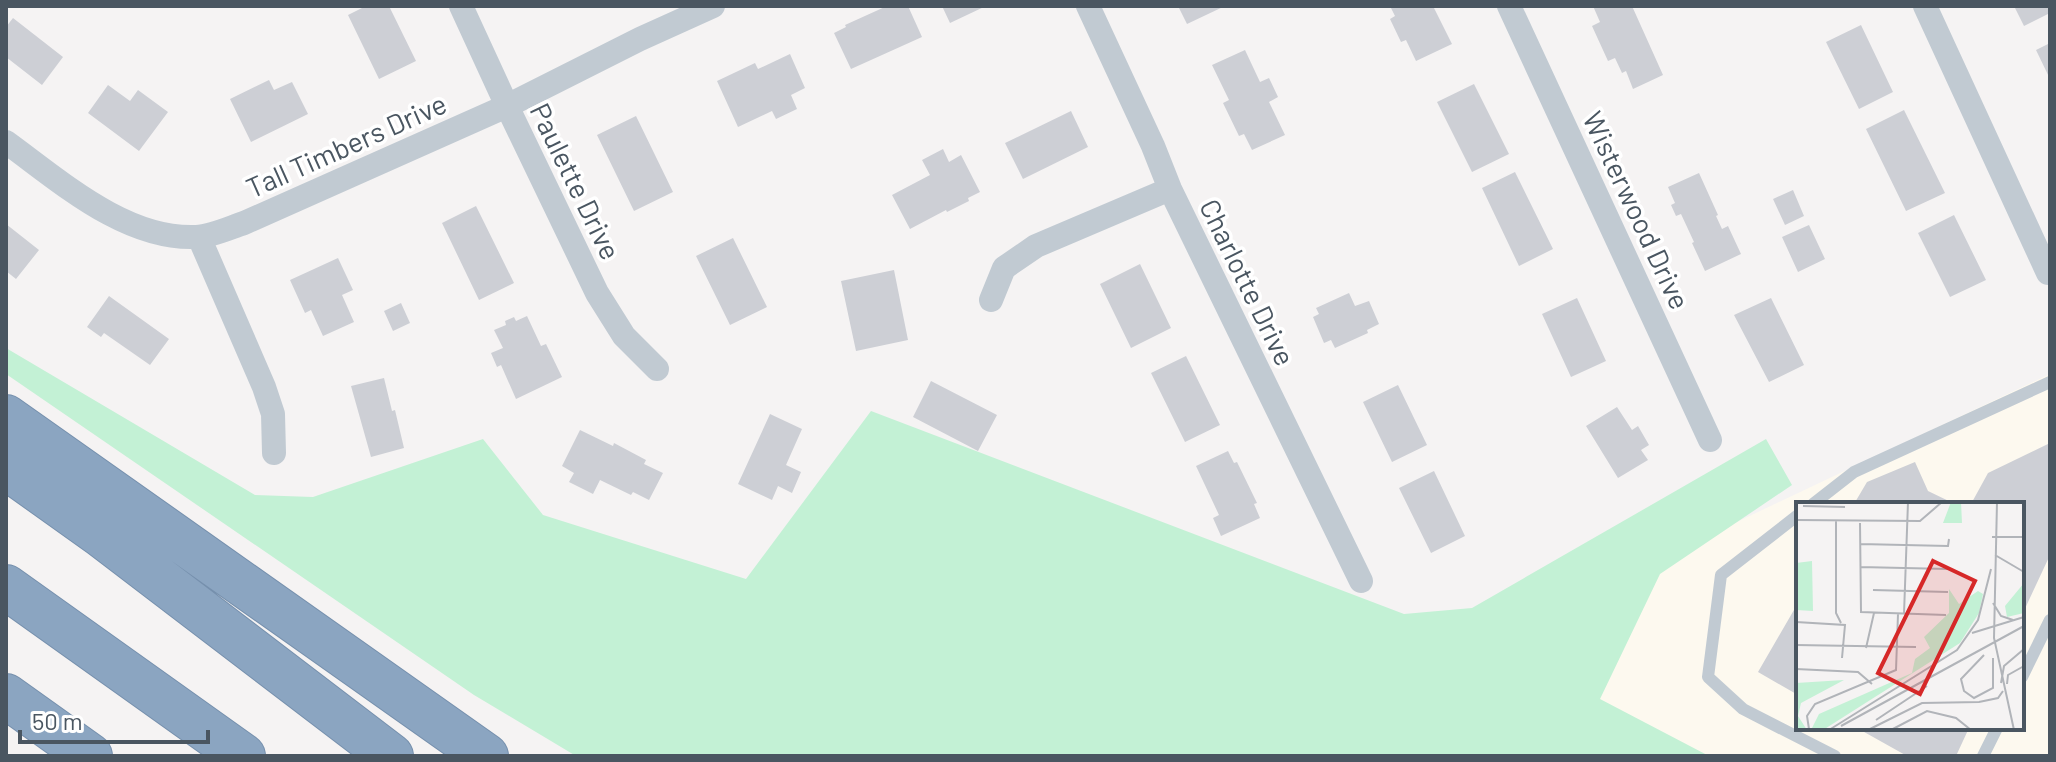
<svg xmlns="http://www.w3.org/2000/svg" width="2056" height="762" font-family="Barlow,sans-serif">
  <rect width="100%" height="100%" fill="#f5f3f3"/>
  <!-- commercial -->
  <path fill="#fdf9ef" fill-rule="evenodd" d="M2050,374V756H1673L1586,707L1648,564ZM1798,504H2022V728H1798Z"/>
  <!-- green -->
  <path fill="#c3f1d5" d="M6,348L255,495L313,497L483,439L543,515L746,579L871,411L1404,614L1472,608L1766,439L1792,485L1660,574L1600,699L1709,756H576L474,695L6,374Z"/>
  <!-- building -->
  <path fill="#cdcfd5" d="M366,6H389L416,61L379,79L348,15Z
    M887,6H908L922,37L851,69L834,33L846,27L845,25Z
    M942,6H986L950,23Z
    M1178,6H1225L1187,24Z
    M1390,6H1433L1452,44L1416,61L1406,40L1401,42L1390,19L1395,16Z
    M1593,6H1632L1663,75L1633,89L1626,71L1622,73L1615,58L1608,61L1592,26L1600,22Z
    M2014,6H2050V13L2024,26Z
    M13,18L63,57L42,85L6,57V27Z
    M1861,25L1893,92L1859,109L1826,42Z
    M2050,43V79L2036,50Z
    M1245,50L1260,82L1269,78L1278,97L1269,102L1285,135L1252,150L1244,134L1239,136L1223,103L1229,100L1212,65Z
    M790,54L805,88L791,95L797,109L776,119L772,111L738,127L717,81L755,63L758,69Z
    M269,80L274,90L292,82L308,114L251,142L230,99Z
    M1474,84L1509,154L1472,172L1437,102Z
    M108,85L130,101L138,90L168,112L139,151L88,113Z
    M1904,110L1945,193L1906,211L1866,129Z
    M1071,111L1088,147L1023,179L1005,143Z
    M636,116L673,192L634,211L597,135Z
    M943,149L949,162L961,155L980,192L968,198L969,201L947,212L946,210L910,229L892,195L930,175L922,160Z
    M1515,172L1553,249L1519,266L1482,188Z
    M1699,173L1718,215L1716,216L1722,229L1728,226L1741,254L1705,271L1692,243L1694,242L1681,214L1676,216L1671,205L1675,203L1668,187Z
    M1793,190L1804,216L1785,225L1773,199Z
    M476,206L514,283L479,300L442,223Z
    M1954,215L1986,280L1950,297L1918,233Z
    M6,224L39,250L16,279L6,271Z
    M1809,225L1825,259L1798,272L1782,237Z
    M733,238L767,307L730,325L696,256Z
    M338,258L353,290L342,295L354,322L323,336L311,310L305,313L290,280Z
    M1140,264L1171,328L1131,348L1100,284Z
    M894,270L908,340L856,351L841,281Z
    M1349,293L1355,306L1369,301L1379,324L1367,330L1368,333L1335,348L1331,340L1324,343L1313,317L1319,314L1316,308Z
    M109,296L169,339L150,365L104,333L101,337L87,327Z
    M1577,298L1606,361L1571,377L1542,314Z
    M1771,298L1804,365L1769,382L1734,315Z
    M401,303L410,323L393,331L384,311Z
    M527,316L541,346L546,344L562,377L516,399L501,365L497,367L491,353L503,348L494,330L506,325L505,321L514,317L516,321Z
    M1186,356L1220,425L1185,442L1151,373Z
    M384,378L392,411L395,410L404,448L371,457L351,386Z
    M931,381L997,415L978,451L913,417Z
    M1398,385L1427,445L1392,462L1363,402Z
    M1617,407L1632,430L1638,426L1649,445L1641,450L1648,460L1618,478L1586,426Z
    M770,414L802,429L786,465L801,472L792,493L778,486L772,500L738,484Z
    M580,430L613,446L614,443L646,460L644,464L663,473L649,500L633,492L631,495L600,480L593,494L569,482L574,473L562,466Z
    M2050,443V555L2022,615V504H1971L1988,473Z
    M1228,451L1234,463L1237,462L1257,503L1254,504L1260,518L1221,536L1213,518L1219,515L1196,466Z
    M1915,462L1928,491L1955,504H1854L1867,482Z
    M1434,471L1465,536L1431,553L1399,488Z
    M1798,603V695L1758,672Z
    M1857,728H1969L1956,756H1907Z"/>
  <g fill="none" stroke-linecap="round" stroke-linejoin="round">
    <!-- motorway casing -->
    <g stroke="#7690ad" stroke-width="46">
      <path id="motorway" d="M6,417L486,756
        M6,467L100,534L391,756
        M6,587L243,756
        M6,696L90,756"/>
    </g>
    <!-- service -->
    <path stroke="#c1cad2" stroke-width="12" d="M1813,504L1854,472L2050,382
      M1798,515L1721,575L1708,677L1743,709L1835,756
      M2022,677L2050,620
      M1983,756L1997,728"/>
    <!-- minor -->
    <path stroke="#c1cad2" stroke-width="24" d="M461,6L507,106L597,293L624,336L657,369
      M1088,6L1153,146L1170,189L1361,581
      M1509,6L1710,440
      M1925,6L2048,273
      M6,142C60,181 125,240 196,237C212,236 229,228 244,223L507,106L640,39L713,6
      M199,237L264,387L273,414L274,453
      M991,300L1004,268L1036,246L1170,189"/>
    <!-- motorway -->
    <use href="#motorway" stroke="#8ba5c1" stroke-width="44"/>
  </g>
  <g text-anchor="middle" dominant-baseline="central" stroke-width="7" stroke-linejoin="round" paint-order="stroke">
    <!-- street labels -->
    <g font-size="28" fill="#4a5661" stroke="#fff">
      <text transform="translate(346 145) rotate(-24)">Tall Timbers Drive</text>
      <text transform="translate(576 181) rotate(64)">Paulette Drive</text>
      <text transform="translate(1637 210) rotate(65)">Wisterwood Drive</text>
      <text transform="translate(1248 282) rotate(64)">Charlotte Drive</text>
    </g>
  </g>
  <!-- overview -->
  <g transform="translate(1796 502)">
    <rect width="228" height="228" fill="#f5f3f3"/>
    <path d="M155,0H165L166,21H147ZM16,59L17,109L0,108V61ZM228,81V111L211,115L209,104ZM153,87L163,102L182,89L187,92L183,111L164,141L27,228H15L23,212L116,171L119,157L134,146L128,135L153,111ZM48,178L5,201L2,214L11,228H0V181Z" fill="#c3f1d5"/>
    <path fill="none" stroke="#b1b4b9" stroke-width="2" d="M201,0L198,136L218,228M7,4L49,5M0,18L124,19L146,0M40,19V111L45,121M64,21L65,110L150,113M196,35H228M64,42L152,44L153,37M199,53L228,70M64,65L152,67M77,88L152,90M197,101L205,114L217,118M108,112L112,0M0,120L49,123L46,156M176,131L228,115M0,143L120,145M70,146L78,111M188,153L165,177L168,189L178,196L197,186V156M0,167L62,170L76,182M205,181L208,164L228,147M211,182L212,173L228,164M80,218L131,184M45,224L228,124M13,227L11,214L19,202L100,168L102,112M33,228L161,148L182,118L195,67M72,228L126,201L183,200L202,196L207,189M95,228L131,209L160,216L175,228"/>
    <path fill="#d62828" fill-opacity="0.15" stroke="#d62828" stroke-width="4" d="M137,59L179,79L124,192L82,171Z"/>
    <rect width="228" height="228" fill="none" stroke="#4a5661" stroke-width="4"/>
  </g>
  <!-- border -->
  <rect width="2056" height="762" fill="none" stroke="#4a5661" stroke-width="16"/>
  <!-- scale -->
  <path d="M20 730v12h188v-12" fill="none" stroke="#4a5661" stroke-width="4"/>
  <text x="32" y="730" font-size="24" fill="#4a5661" stroke="#ffffff" stroke-width="6" paint-order="stroke">50 m</text>
</svg>
